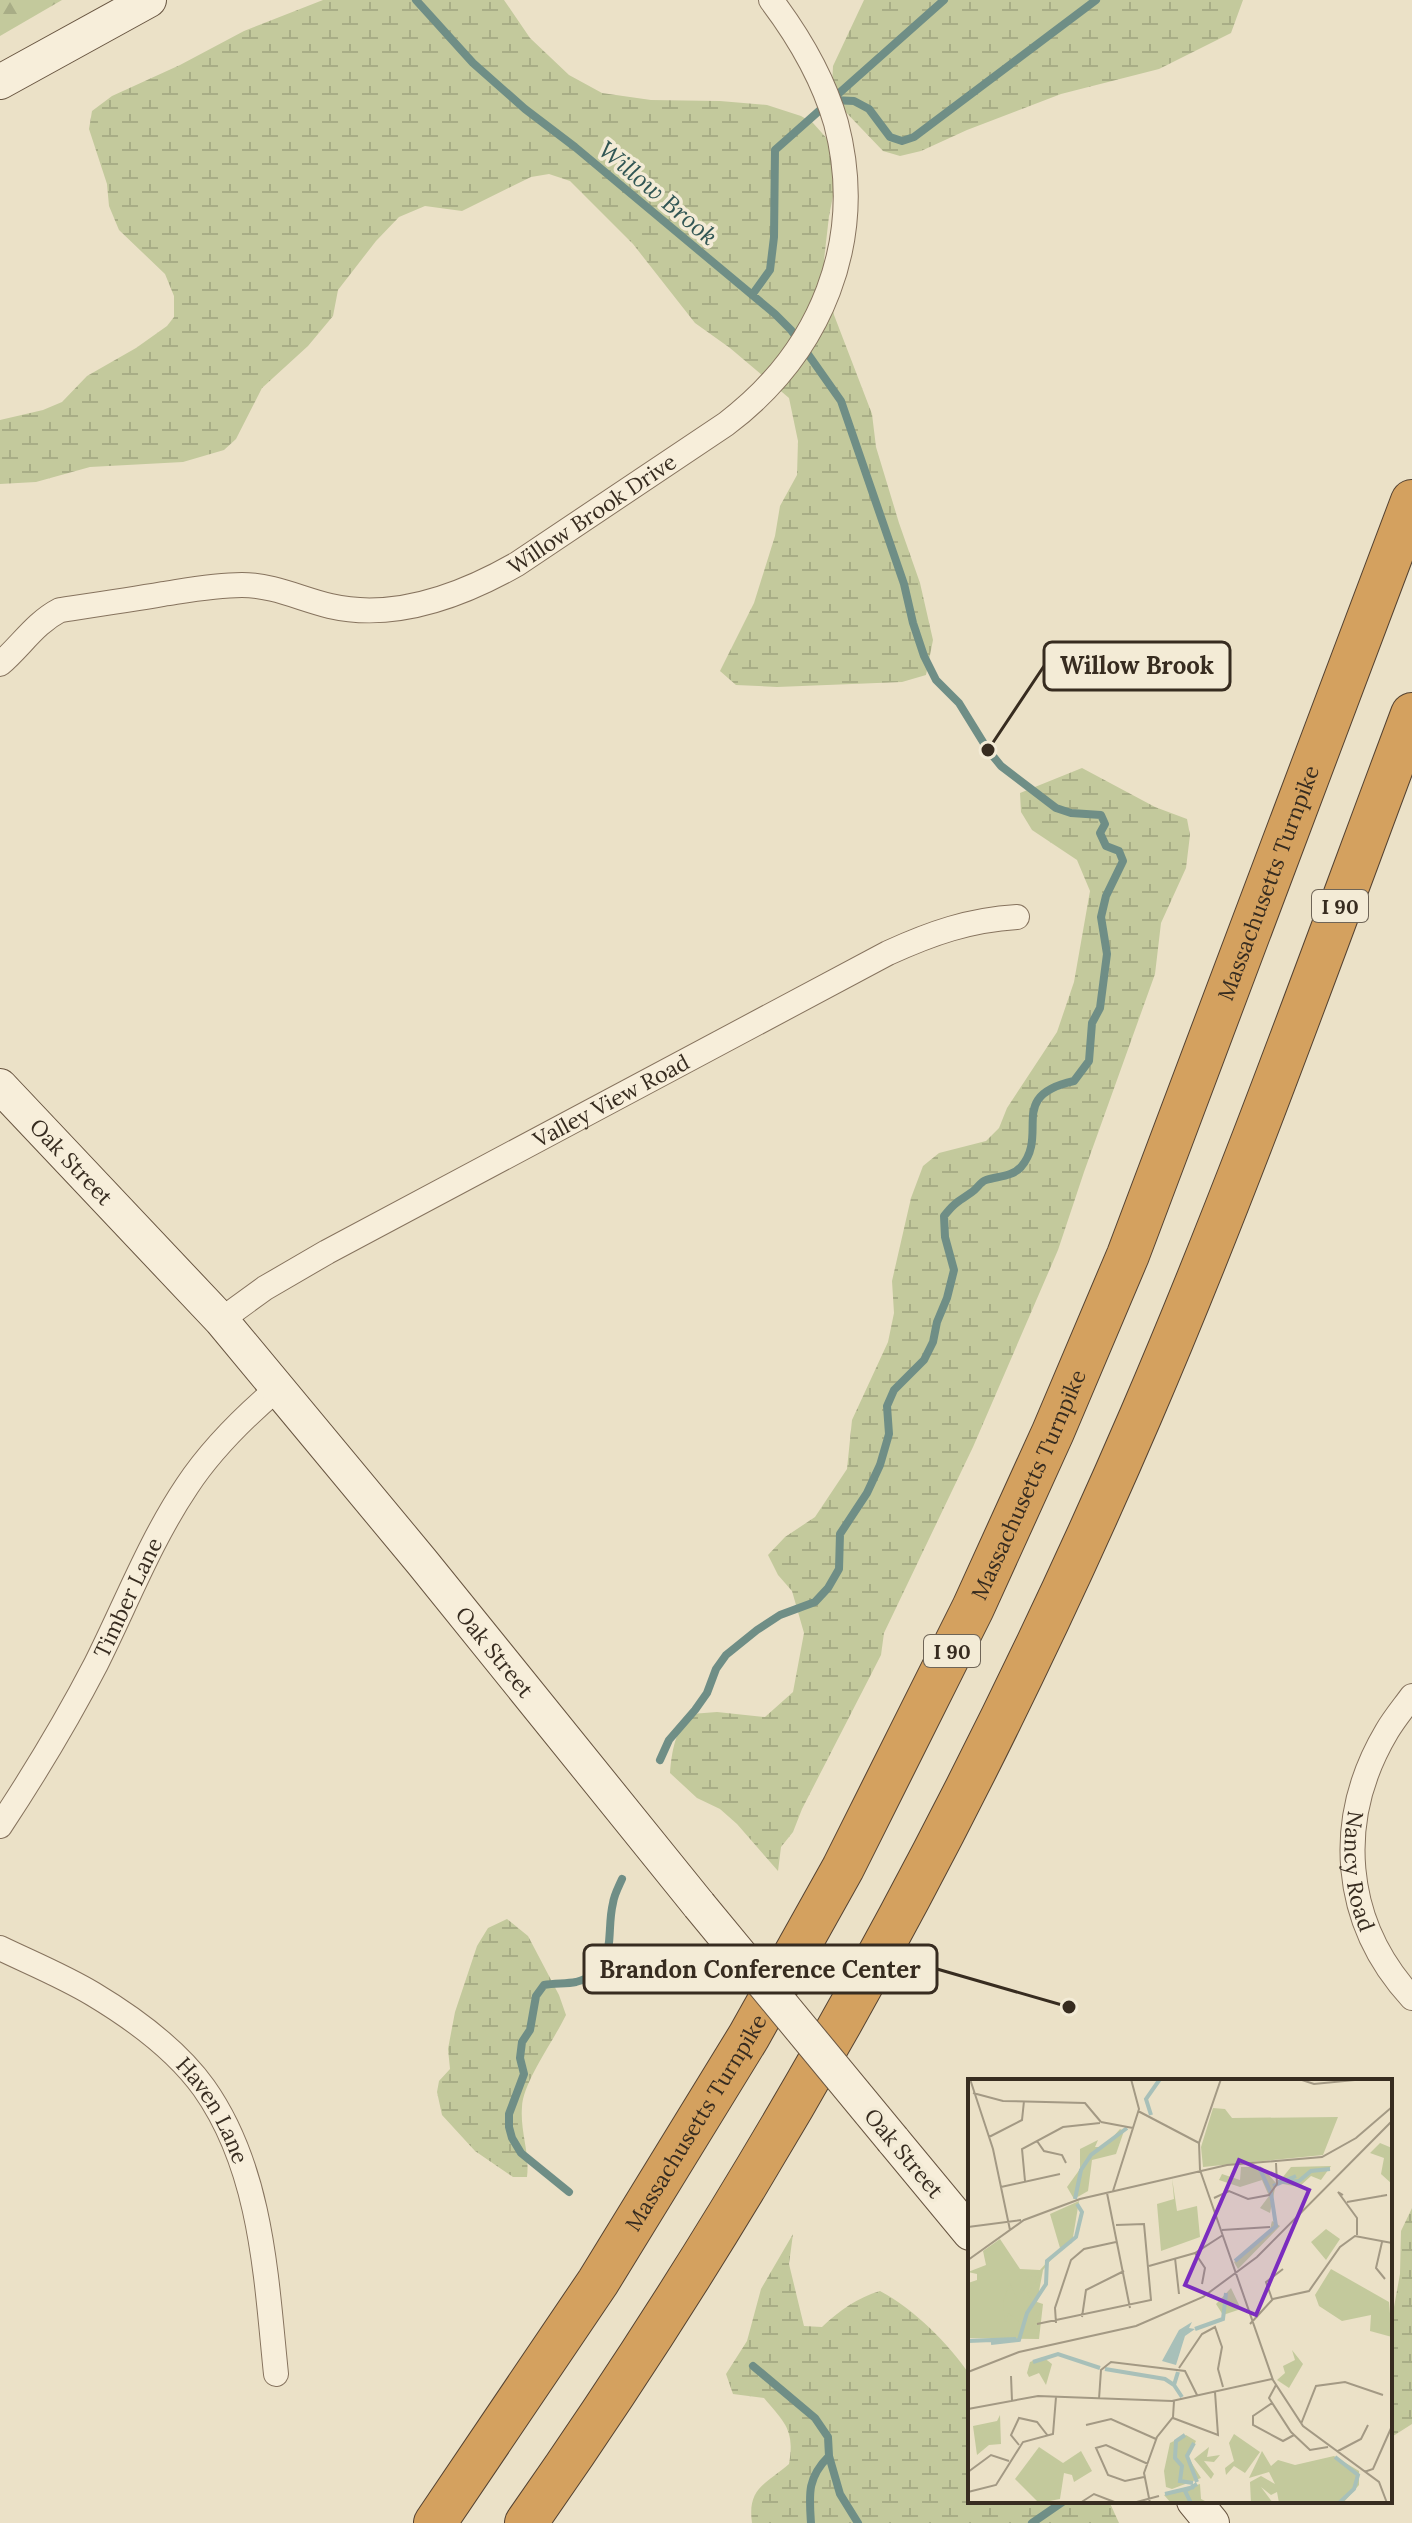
<svg xmlns="http://www.w3.org/2000/svg" width="1412" height="2523" font-family="Lora,serif">
  <defs>
    <pattern id="forest-firs" width="22" height="20" patternUnits="userSpaceOnUse" patternTransform="scale(2)"><rect width="22" height="20" fill="#c3c99c"/><path d="M5 1l3.5 6h-7zM16 11l3.5 6h-7z" fill="#a8ad86"/></pattern>
    <pattern id="wetland-marsh" width="20" height="14" patternUnits="userSpaceOnUse" patternTransform="scale(2)"><rect width="20" height="14" fill="#c3c99c"/><path d="M1 5h8M5 5V1M11 12h8M15 12V8" fill="none" stroke="#a8ad86"/></pattern>
  </defs>
  <rect width="100%" height="100%" fill="#ebe1c7"/>
  <!-- forest -->
  <path fill="url(#forest-firs)" d="M0,0H62L0,36Z"/>
  <!-- wetland -->
  <path fill="url(#wetland-marsh)" d="M323,0H504L530,38L569,75L602,93L651,100L720,101L767,105L801,116L813,123L830,142L836,181L829,216L824,260L834,315L872,414L876,447L899,523L920,583L933,640L926,675L902,682L777,687L736,685L720,671L754,603L775,536L780,506L797,475L798,441L789,398L730,348L695,323L633,244L570,181L549,174L531,177L462,211L425,206L399,217L376,241L338,290L333,316L308,346L262,388L236,439L224,450L183,462L90,467L36,482L0,484V420L43,410L62,402L87,376L136,348L167,326L174,317V296L165,274L119,230L109,206L107,184L89,129L92,111L112,96L180,65L244,31Z
    M864,0H1243L1231,33L1159,69L1061,94L967,130L921,151L900,156L883,151L839,105L832,85L833,66Z
    M1082,768L1155,807L1187,819L1190,835L1186,868L1161,923L1155,974L1084,1172L1058,1250L973,1447L884,1633L881,1655L802,1809L793,1832L781,1847L778,1871L737,1824L720,1809L697,1798L670,1773C672,1750 675,1731 691,1714L717,1712L765,1717L793,1692L804,1633L792,1591L778,1575L768,1555L785,1537L815,1517L847,1469L852,1420L888,1342L894,1313L892,1281L911,1198L923,1166L939,1153L986,1141L999,1128L1007,1108L1057,1032L1074,982L1090,891L1077,860L1032,830L1021,812L1020,793Z
    M507,1919L528,1936L559,1995L566,2015C554,2040 523,2082 522,2107C520,2132 530,2153 527,2177H513L475,2151L442,2115L437,2092L439,2081L450,2069L448,2049L455,2012L477,1946L488,1928Z
    M1412,2208V2424L1390,2438V2329L1400,2274L1401,2231Z
    M793,2234L789,2264L804,2326L822,2327C840,2310 857,2298 880,2291C913,2308 949,2344 970,2375V2501H1109L1119,2523H752C747,2488 766,2484 789,2464C795,2430 785,2423 764,2398L733,2394L726,2374L747,2341L761,2289Z"/>
  <g fill="none" stroke-linecap="round" stroke-linejoin="round">
    <!-- stream -->
    <path stroke="#6f8e86" stroke-width="8" d="M416,0L473,63L525,109L575,147L775,314L791,330L841,401L904,584L913,623L924,656L936,680L959,703L988,750L1001,766L1056,808L1071,813L1101,815L1105,824L1100,833L1106,846L1119,851L1123,861L1106,896L1101,917L1107,954L1100,1008L1092,1023L1089,1061L1074,1081C1006,1096 1050,1133 1021,1167C1012,1177 998,1176 986,1180C980,1182 978,1188 972,1192C958,1202 956,1201 944,1216L945,1237L954,1270L947,1298L937,1322L933,1342L924,1360L894,1390L887,1406L889,1434L880,1465L867,1493L840,1534L839,1569L828,1588L815,1602L780,1615L757,1630L726,1655L716,1669L707,1693L695,1710L669,1740L660,1760
      M832,100L854,101L869,109L890,137L902,141L914,137L1096,0
      M752,295L770,270L774,237L775,150L944,0
      M569,2192L521,2153L512,2138L509,2127V2114L524,2074L520,2058L522,2042L530,2030L536,1996L544,1985C555,1983 566,1984 576,1982C620,1970 605,1935 613,1903C614,1895 619,1886 622,1879
      M753,2366L815,2418L828,2437L829,2456C807,2478 809,2494 811,2523
      M829,2456L840,2494L858,2523
      M1032,2523L1064,2501"/>
    <!-- minor casing -->
    <g stroke="#86735e" stroke-width="26">
      <g id="minor">
        <path id="s1" d="M0,664C21,646 35,623 60,610C94,605 129,600 163,594C189,590 215,585 242,585C273,585 301,599 330,606C395,621 461,596 517,564L726,424C821,352 867,241 836,123C823,78 799,37 771,0"/>
        <path id="s2" d="M221,1320L265,1288L327,1252L888,953C932,933 969,920 1017,917"/>
        <path id="s3" d="M1412,1696C1404,1707 1394,1719 1387,1731C1334,1820 1342,1922 1412,1998"/>
        <path id="s4" d="M0,1826C35,1773 67,1720 96,1664C126,1604 150,1541 187,1486C212,1448 244,1417 278,1388"/>
        <path id="s5" d="M0,1948C31,1963 63,1976 93,1994C133,2018 176,2049 204,2088C262,2170 266,2277 276,2374"/>
      </g>
    </g>
    <!-- secondary casing -->
    <g stroke="#685541" stroke-width="36">
      <g id="secondary">
        <path d="M0,82L149,0"/>
        <path id="s6" d="M0,1086L221,1320L422,1562L699,1905"/>
        <path d="M893,2140L970,2233"/>
        <path d="M1194,2501L1212,2523"/>
      </g>
    </g>
    <!-- motorway casing -->
    <g stroke="#544231" stroke-width="44">
      <g id="motorway">
        <path id="s7" d="M435,2523L598,2282L749,2036L843,1868L973,1608L1053,1432L1128,1255L1412,501"/>
        <path d="M526,2523C769,2177 974,1803 1141,1415C1240,1185 1324,949 1412,714"/>
      </g>
    </g>
    <!-- minor -->
    <use href="#minor" stroke="#f7eeda" stroke-width="24"/>
    <!-- secondary -->
    <use href="#secondary" stroke="#f7eeda" stroke-width="34"/>
    <!-- motorway -->
    <use href="#motorway" stroke="#d4a15f" stroke-width="42"/>
    <!-- secondary-bridge casing -->
    <g stroke="#685541" stroke-width="36" stroke-linecap="butt">
      <path id="secondary-bridge" d="M699,1905L893,2140"/>
    </g>
    <!-- secondary-bridge -->
    <use href="#secondary-bridge" stroke="#f7eeda" stroke-width="34"/>
  </g>
  <g text-anchor="middle" dominant-baseline="central" stroke-width="7" stroke-linejoin="round" paint-order="stroke">
    <!-- shield labels -->
    <g fill="#f3ebd6" stroke="#6f6557" stroke-width="2">
      <rect x="1312" y="890" width="56" height="32" rx="6"/>
      <rect x="924" y="1635" width="56" height="32" rx="6"/>
    </g>
    <g font-size="20" font-weight="bold" fill="#372c20">
      <text x="1340" y="906">I 90</text>
      <text x="952" y="1651">I 90</text>
    </g>
    <!-- street labels -->
    <g font-size="22" fill="#372c20" stroke="#f3ebd6">
      <text stroke="none"><textPath href="#s1" startOffset="642">Willow Brook Drive</textPath></text>
      <text stroke="none"><textPath href="#s7" startOffset="1846">Massachusetts Turnpike</textPath></text>
      <text stroke="none"><textPath href="#s2" startOffset="448">Valley View Road</textPath></text>
      <text stroke="none"><textPath href="#s6" startOffset="104">Oak Street</textPath></text>
      <text stroke="none"><textPath href="#s7" startOffset="1198">Massachusetts Turnpike</textPath></text>
      <text stroke="none"><textPath href="#s4" startOffset="262">Timber Lane</textPath></text>
      <text stroke="none"><textPath href="#s6" startOffset="752">Oak Street</textPath></text>
      <text stroke="none"><textPath href="#s3" startOffset="190">Nancy Road</textPath></text>
      <text stroke="none"><textPath href="#s5" startOffset="274">Haven Lane</textPath></text>
      <text stroke="none"><textPath href="#s7" startOffset="478">Massachusetts Turnpike</textPath></text>
      <text transform="translate(904 2153) rotate(50)">Oak Street</text>
    </g>
    <!-- water labels -->
    <g font-size="24" font-style="italic" fill="#315654" stroke="#f3ebd6">
      <text transform="translate(658 193) rotate(40)">Willow Brook</text>
    </g>
  </g>
  <!-- overview -->
  <g transform="translate(968 2079)">
    <rect width="424" height="424" fill="#ebe1c7"/>
    <path d="M111,122L104,164L92,169L75,191L69,223L75,225L71,260L0,259V204L9,201V195L0,193L18,186L15,172L32,160L52,190L72,191L92,169L82,135Z" fill="#c3c99c"/>
    <path d="M245,29L257,30L264,39L370,38L355,76L235,88L233,68ZM204,99L209,132L229,127L232,158L193,172L189,125L206,120Z" fill="#c3c99c"/>
    <path d="M152,50L156,52L148,75L124,81L120,112L106,120L99,108L112,90V70L130,61L127,68H136ZM412,64L424,69V105L413,95L416,79L402,74ZM363,87L353,101L343,97L331,108L310,104L323,88ZM273,88H294L308,104L302,134L292,129L301,117L294,101L272,108L251,101L254,95L272,101ZM304,142L312,147L270,190L266,183L301,154ZM358,150L372,160L358,181L343,163ZM363,190L421,223L424,258L402,252L403,236L374,242L351,227L347,216ZM59,197L72,198L59,215L74,231L62,251L53,253V244L39,233L41,243L37,242L35,222L42,204L49,220H55ZM263,209L273,230L255,236L248,225ZM324,271L335,285L321,309L309,301L317,294L315,287L327,281ZM75,278L84,285L78,306L71,294L61,298L59,294L62,283ZM32,336L33,365L21,366L9,376L5,347L29,342ZM266,355L292,373L277,394L266,387L258,396L257,389L266,382L261,364ZM218,356L228,362L220,378L233,399L204,410L198,408L196,392L202,364ZM71,368L95,384L113,372L124,392L106,403L104,396L96,394L92,420L71,424L47,400ZM241,368L239,378L252,376L246,383L236,382L246,395L243,400L226,380ZM294,372L303,387L310,381L327,386L366,377L391,392V406L375,424H311L309,413L303,416L293,408L305,424H283L282,403L293,397L307,405L301,393L281,399ZM232,405L233,420L239,423L203,424L196,416Z" fill="#c3c99c"/>
    <path d="M224,243L221,249L227,250L217,257L208,286L194,282L211,251Z" fill="#a8c0b9"/>
    <path fill="none" stroke="#a8c0b9" stroke-width="4" d="M183,36L178,20L192,0M310,103L331,102L343,92L362,90M305,107L328,97M107,120L113,91L123,76L159,49M267,182L308,147L303,114L291,88M227,250L255,240L258,214M0,262L48,260M23,264L51,261L59,234L78,205L79,182L108,158L114,133L109,125M65,283L90,275L132,289M137,290L197,300L206,306M210,293L206,306L214,318M217,356L208,362L207,379L214,387L212,402L225,404M226,364L219,377L229,403M367,378L390,396L386,410L371,424M197,415L226,408M223,424L217,412L229,405"/>
    <path fill="none" stroke="#a39984" stroke-width="2" d="M2,0L25,70L42,151M331,0L346,5L397,0M5,14L35,22L117,24L133,43M170,32L231,64M133,43L165,49M21,58L54,41L56,22M69,62L76,72L94,76L98,84M232,91L231,64L253,0M232,91L305,301L335,347L411,403L419,424M57,102L54,70L95,48L132,44M33,108L92,95M145,112L171,30L163,0M139,114L162,229M375,116L370,113L389,139V156M246,119L261,112L280,120L301,116L309,105L308,84M379,123L419,116L413,117M0,148L53,141M254,151L302,148M414,163L408,189L417,200M227,174L237,189L234,205M207,179L211,215M0,181L56,141L112,120L259,86L354,78L388,59L424,28M181,187L227,174L255,156M304,220L298,203L315,190M114,238L118,211L156,192M88,244L87,229L103,181L116,170L148,163M69,245L183,221L176,145L148,146M282,245L305,220L341,212L372,168L387,157L424,164M211,289L234,255L247,248L254,268L250,290L255,308M0,293L51,273L168,247L235,218L289,178L424,42M43,297L44,322M308,306L301,319L323,353L342,371L360,368M131,320L133,291L143,283L217,292L229,316M304,324L285,337V346L315,362L326,356M0,330L70,317L204,322L304,300M205,339L250,356L247,313M333,345L348,307L377,303L415,316M118,346L143,340L188,360M51,366L43,356L51,339L69,343L80,357M370,372L393,360L400,346M0,393L23,376L41,382M396,393L405,390L424,347M176,398L157,402L140,396L128,369L138,366L180,385M0,413L28,406L55,363L85,355L88,318M112,424L126,415L149,424M165,424L191,417M182,424L176,394L189,358L205,338L206,322"/>
    <path fill="#7b2cbf" fill-opacity="0.15" stroke="#7b2cbf" stroke-width="4" d="M271,81L341,111L288,236L217,206Z"/>
    <rect width="424" height="424" fill="none" stroke="#372c20" stroke-width="4"/>
  </g>
  <!-- callouts -->
  <path fill="none" stroke="#372c20" stroke-width="3" d="M988 750L1044 666M1069 2007L937 1969"/>
  <g fill="#372c20" stroke="#f3ebd6" stroke-width="3">
    <circle cx="988" cy="750" r="8"/>
    <circle cx="1069" cy="2007" r="8"/>
  </g>
  <g fill="#f3ebd6" stroke="#372c20" stroke-width="3">
    <rect x="1044" y="642" width="186" height="48" rx="8"/>
    <rect x="584" y="1945" width="353" height="48" rx="8"/>
  </g>
  <g font-size="24" text-anchor="middle" font-weight="bold" fill="#372c20">
    <text x="1137" y="674">Willow Brook</text>
    <text x="760" y="1978">Brandon Conference Center</text>
  </g>
</svg>
